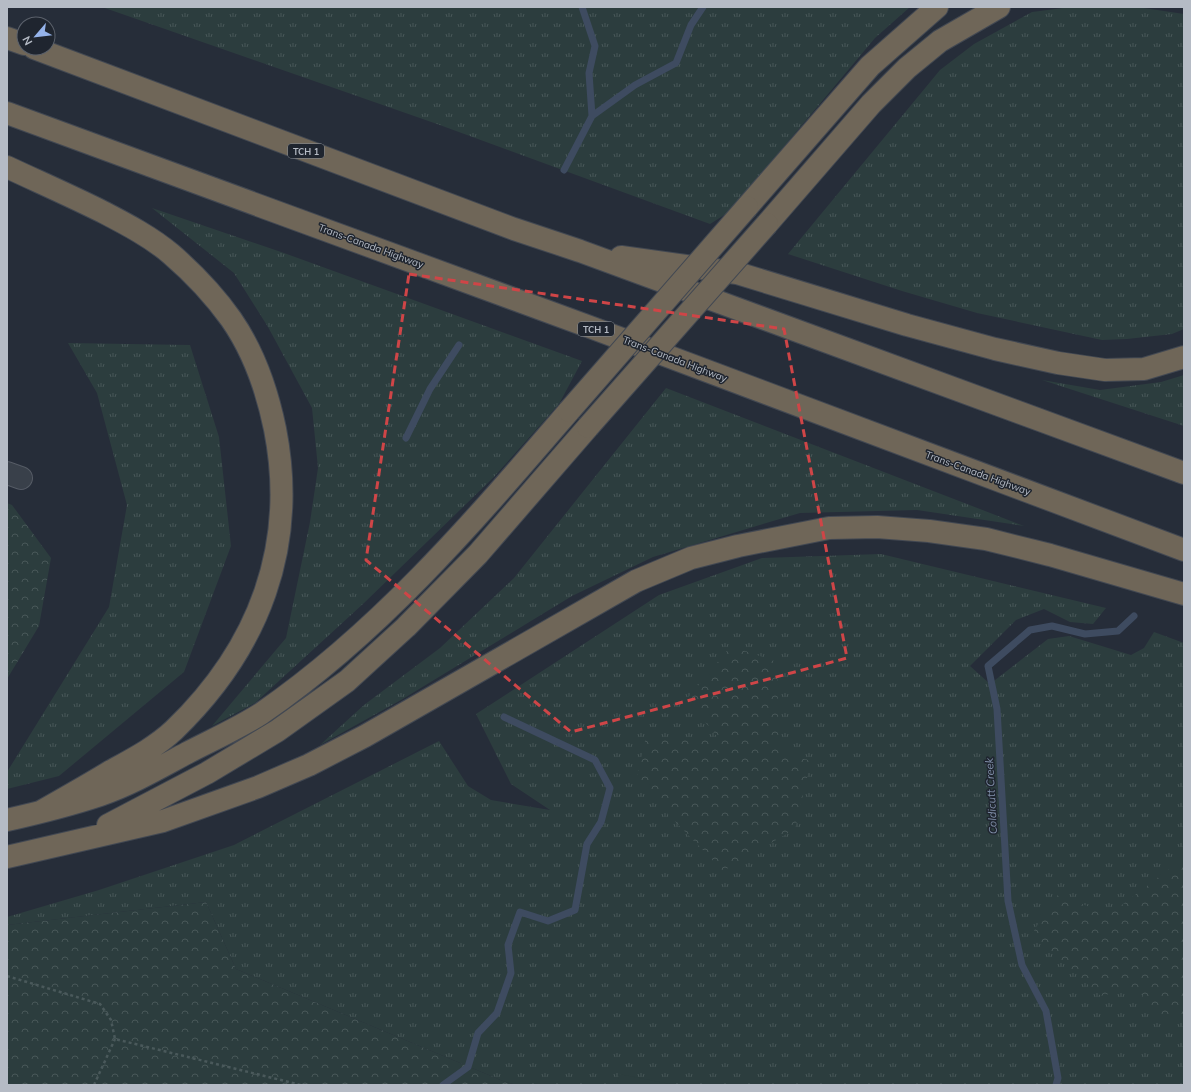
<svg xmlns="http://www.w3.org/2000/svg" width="1191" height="1092" font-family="Mulish,sans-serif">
  <defs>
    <pattern id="grass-tufts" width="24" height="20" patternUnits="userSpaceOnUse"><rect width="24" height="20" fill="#2c3d3e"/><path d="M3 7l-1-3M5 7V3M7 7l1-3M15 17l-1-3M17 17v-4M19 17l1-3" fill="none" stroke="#485758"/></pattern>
    <pattern id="forest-crowns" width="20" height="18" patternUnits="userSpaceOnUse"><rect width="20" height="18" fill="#2c3d3e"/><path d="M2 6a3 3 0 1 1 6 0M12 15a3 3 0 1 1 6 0" fill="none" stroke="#485758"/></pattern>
  </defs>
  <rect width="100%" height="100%" fill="#262d39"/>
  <!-- grass -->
  <path fill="url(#grass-tufts)" d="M102,7H910L875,38L729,212L710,224L437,124Z
    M1071,7H1137L1184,14V329L1172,334L1127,339L1102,340L977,313L902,291L788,254L940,70L974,44L1032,12Z
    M152,208L284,253L582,361L559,404L494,477L364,603L255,703L212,726L286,638L310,522L318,468L312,408L268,327L234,273Z
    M68,343L190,345L219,437L231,546L184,672L59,776L7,789V772L109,607L127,505L97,393Z
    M1184,375V426L1042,380L1100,390L1161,382Z
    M666,388L1024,526L917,510L800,513L653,557L572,596L401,700L320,745L364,705L440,648L514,578Z
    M881,554L1106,608L1093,624L1070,622L1044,609L1016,620L970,666L990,684L1048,639L1069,636L1131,655L1144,648L1154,632L1184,643V1085H516L503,1081L236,969L206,902L7,925V917L99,890L234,845L439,741L468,786L491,800L550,810L511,784L476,714L659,595L762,558Z"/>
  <!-- forest -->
  <path fill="url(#forest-crowns)" d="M7,503L12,505L51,558L39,626L7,679Z
    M731,646L777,662L779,750L811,761L795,829L723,871L636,781L646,737L718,738L687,699Z
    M1181,860L1184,864V1017H1153L1138,987L1101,996L1032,934L1056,895L1110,914Z
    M206,902L236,969L503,1081L516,1085H7V925Z"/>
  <!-- park -->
  <path fill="#2c3d3e" d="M619,1074L675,1085H617Z"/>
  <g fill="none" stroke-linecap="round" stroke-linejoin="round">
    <!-- stream -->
    <path stroke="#3e4b60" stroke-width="7" d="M582,7L595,46L589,73L592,116
      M564,170L592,116L635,85L676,63L691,25L703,7
      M406,438L430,389L459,345
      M443,1085L468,1067L478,1033L497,1013L511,973L508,945L520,912L548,921L575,910L587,844L601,822L610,788L595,760L504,717
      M1056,1085L1058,1078L1046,1011L1022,965L1008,901L997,709L988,666L1030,630L1052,626L1085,634L1118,631L1134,616"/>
    <!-- minor casing -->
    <g stroke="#555b65" stroke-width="24">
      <path id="minor" d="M7,473L21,478"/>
    </g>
    <!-- highway casing -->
    <g stroke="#424852" stroke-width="24">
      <path id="highway" d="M7,38L24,44
        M34,48L514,229L580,251L1184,473
        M7,113L590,327L1184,550
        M7,167C39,182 71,196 103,212C126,224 151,237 171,254C193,273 214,295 231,319C254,352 267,390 275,429C298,546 259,648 174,730C156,747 133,759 111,771C88,785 65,798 42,811
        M747,207L870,66L937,7
        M767,224L871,104L907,68L940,41L999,7
        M621,257L737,273L907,325L995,349L1058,363L1105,370L1144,369L1184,357
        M7,820C38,813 70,805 100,795C130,785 159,768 187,753C212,740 239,728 262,713C381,631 475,520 569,411
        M108,825L207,773L277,731L347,681L406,627L478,554L588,427
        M7,857L163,821L258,787L309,765L365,736L636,581L691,558L738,546L829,528L877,527L929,531L986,539L1050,555L1184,594"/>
    </g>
    <!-- path -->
    <path stroke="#4a595b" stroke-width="2.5" stroke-dasharray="3 3" stroke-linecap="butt" d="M7,976L100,1004L111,1020L115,1039L301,1085
      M94,1085L115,1039"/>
    <!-- minor -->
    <use href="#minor" stroke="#39404a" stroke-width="22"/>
    <!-- highway -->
    <use href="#highway" stroke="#6f6658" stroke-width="22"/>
    <!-- highway-bridge casing -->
    <g stroke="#424852" stroke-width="24" stroke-linecap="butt">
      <path id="highway-bridge" d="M569,411L747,207
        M588,427L767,224"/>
    </g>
    <!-- highway-bridge -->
    <use href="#highway-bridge" stroke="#6f6658" stroke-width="22"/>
  </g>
  <!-- marked area -->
  <path fill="none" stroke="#cf4547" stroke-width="3" stroke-dasharray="8 5" stroke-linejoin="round" d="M409,274L784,329L847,658L571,732L366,560Z"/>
  <g text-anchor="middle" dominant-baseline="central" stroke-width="3" stroke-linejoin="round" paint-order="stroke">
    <!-- shield labels -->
    <g fill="#1f252f" stroke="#888e98" stroke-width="1">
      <rect x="288" y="144" width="36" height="14" rx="3"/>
      <rect x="578" y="322" width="36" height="14" rx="3"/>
    </g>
    <g font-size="9" font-weight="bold" fill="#b5bbc5">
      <text x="306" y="151">TCH 1</text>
      <text x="596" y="329">TCH 1</text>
    </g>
    <!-- street labels -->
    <g font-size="10" fill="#b5bbc5" stroke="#1f252f">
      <text transform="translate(371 246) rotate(20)">Trans-Canada Highway</text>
      <text transform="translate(675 359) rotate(21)">Trans-Canada Highway</text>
      <text transform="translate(978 473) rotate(20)">Trans-Canada Highway</text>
    </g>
    <!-- water labels -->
    <g font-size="11" font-style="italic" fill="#8190aa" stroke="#1f252f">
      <text transform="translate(991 796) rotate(-93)">Coldicutt Creek</text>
    </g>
  </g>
  <!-- border -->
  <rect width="1191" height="1092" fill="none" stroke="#b5bbc5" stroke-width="16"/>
  <!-- north arrow -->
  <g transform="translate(36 36) rotate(242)"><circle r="19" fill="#1f252f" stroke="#5b616b"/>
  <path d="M0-3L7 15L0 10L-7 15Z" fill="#95b3ea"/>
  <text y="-6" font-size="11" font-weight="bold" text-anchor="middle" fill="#b5bbc5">N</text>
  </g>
</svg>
